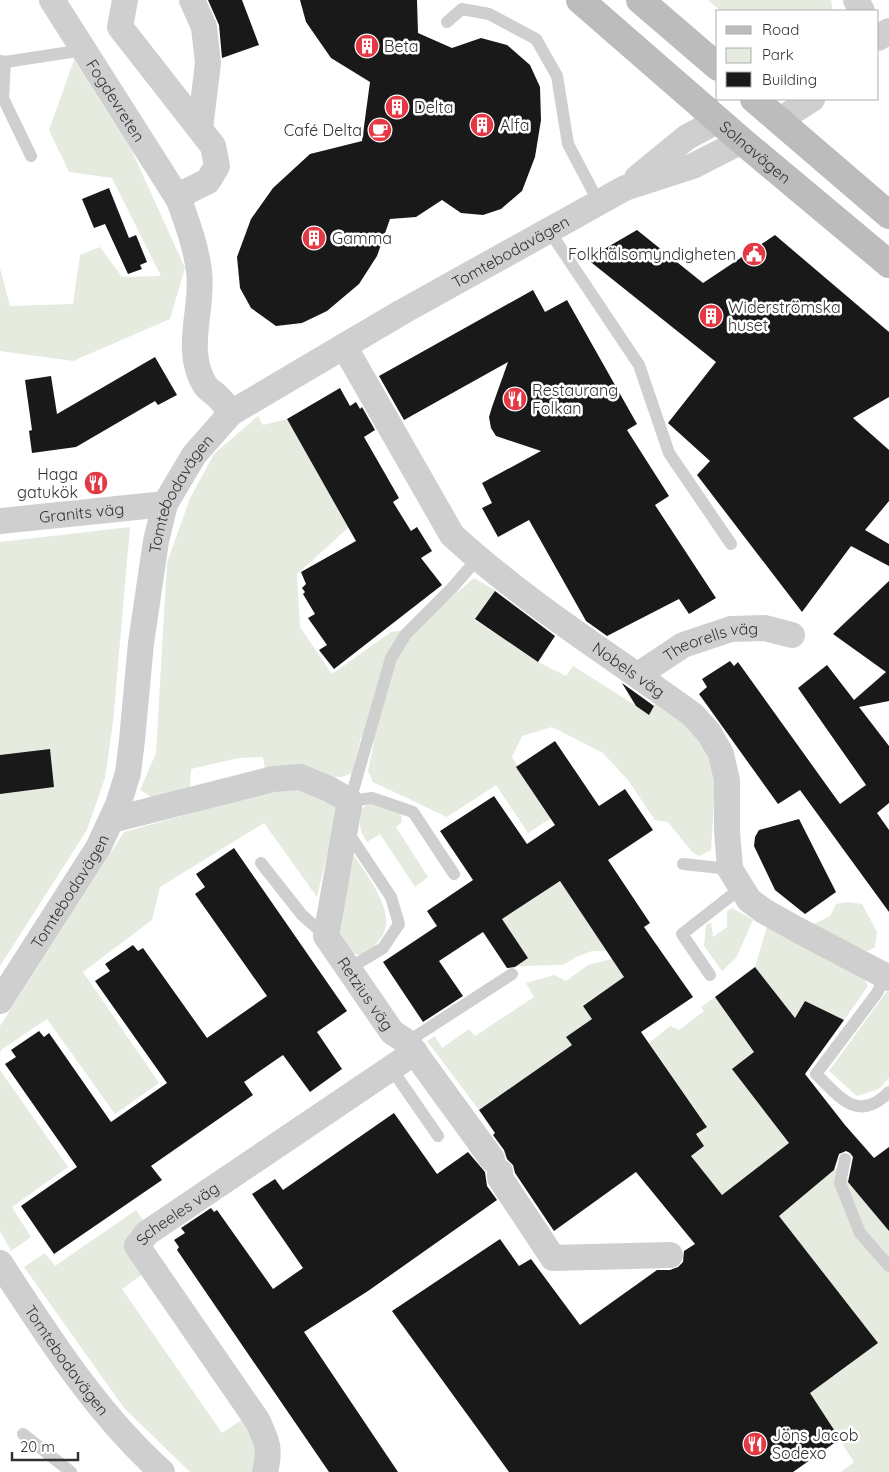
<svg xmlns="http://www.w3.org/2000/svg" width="889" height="1472" font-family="Quicksand,sans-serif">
  <rect width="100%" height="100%" fill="#fff"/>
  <!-- green -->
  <path fill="#e5ebde" d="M708,0H831L833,11H721Z
    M74,60L131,149L185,268L170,319L73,361L0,351V268L10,306L73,304L80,255L100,247L122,277L161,276L112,178L69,172L49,130Z
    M258,416L263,425L287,419L349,527L297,574L300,627L332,674L391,632L414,629L474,578L496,591L475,620L538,662L566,676L573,666L649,714L657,700L690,726L709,760L715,788L711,850L699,856L692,852L668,822L655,820L627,779L603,753L552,727L522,736L512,757L551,818L528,833L496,785L447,817L373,782L368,771L374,742L361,737L352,773L342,777L266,776L263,757L239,758L191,769L189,802L151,797L140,790L156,753L167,563L190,498L214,454Z
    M130,527L113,722L105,778L87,830L0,966V542Z
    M302,788L338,809L317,897L264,823L160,887L152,920L83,972L159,1083L115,1114L47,1019L1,1050L0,1054V1026L124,832L271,791Z
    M374,804L400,813L402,817L401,823L396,827L428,877L415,887L380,834L367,842C359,830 359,823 361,809L367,805Z
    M354,855C365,873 395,910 384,932C381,940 373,947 367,953L358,955L349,952L337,928Z
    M560,881L607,951H592L576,957L563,965L517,966L528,958L502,919Z
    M847,902L862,904L877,932L875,947L868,951L861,949L814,924L830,916L836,904Z
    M732,908L753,920L736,958L722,971L704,946L706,925L711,922L713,937L727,927V911Z
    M767,927L864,979L868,986L844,1020L805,1001L795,1018L755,967Z
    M651,938L661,951L583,1006L592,1019L566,1037L572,1045L479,1110L427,1041L435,1036L442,1048L469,1029L475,1036L534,997L526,983L554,975L566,981L588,965L623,956Z
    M887,991L889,992V1078L879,1089L857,1096L829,1071Z
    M715,997L754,1052L733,1069L789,1143L736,1184L733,1209L691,1156L704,1146L696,1134L707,1126L649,1043L670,1026L679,1030L704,1011L701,1007Z
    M0,1070L68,1167L12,1207L31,1237L11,1251L0,1231Z
    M838,1167L889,1231V1472H841L854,1462L816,1403L722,1269L740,1256L834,1376L877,1343L779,1216Z
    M136,1210L147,1226L124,1246L143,1274L122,1289L222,1433L243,1419L257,1441L255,1472H190L124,1408L24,1267L45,1253L55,1266Z"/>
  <!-- building -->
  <path fill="#191919" d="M208,0H242L259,45L222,58L219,25Z
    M300,0H417L418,33L452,48L481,38L507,45L530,65L540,87L541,120L535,157L522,191L501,209L483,215L461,213L442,200L416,217L390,219L377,256L359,284L327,311L302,323L276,326L251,308L240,288L237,257L251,219L273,188L310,154L362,141L370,82L331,58L306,22Z
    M109,188L129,238L136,235L147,262L140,265L142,269L128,274L105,224L94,228L82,199Z
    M637,230L703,283L775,235L889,332V397L853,418L889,450V501L865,530L889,544V566L851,546L802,612L697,475L710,461L668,423L716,362L587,259Z
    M533,290L545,312L567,300L637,424L627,430L669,496L655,505L716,598L689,614L679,599L607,636L586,621L529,520L498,537L482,508L492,503L482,483L541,451L496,436L491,428L489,417L492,407L508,362L404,420L379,376Z
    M155,357L177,395L158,405L155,401L76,447L32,453L29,431L32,430L25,380L51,376L57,414Z
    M340,388L350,406L356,402L360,409L362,407L375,430L364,437L399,498L393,502L411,531L417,527L432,551L421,558L442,585L334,669L319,650L327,645L308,618L315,614L303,594L305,592L302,588L306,584L301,572L356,541L287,419Z
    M889,581V701L859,707L889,746V803L877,813L889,830V912L800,790L778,804L699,694L707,687L702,679L730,661L734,666L738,662L840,804L866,785L798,688L827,665L854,700L886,672L833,634Z
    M495,591L555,636L538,662L475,619Z
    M622,683L654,706L649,715L636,706Z
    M555,741L599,806L625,789L653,830L608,860L650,923L644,927L693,997L641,1032L707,1127L696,1134L704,1146L691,1156L722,1195L789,1143L732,1069L754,1052L715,997L755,967L795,1018L805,1001L844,1020L805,1074L845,1125L874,1158L889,1147V1231L848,1182L853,1157L850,1153L846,1151L839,1154L834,1170L779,1216L878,1343L810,1393L840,1439L793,1472H509L392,1311L500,1239L519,1266L531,1259L580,1325L657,1270H670L678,1267L683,1262L684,1251L695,1244L636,1172L554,1231L515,1173L513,1165L507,1159L504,1150L493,1135L495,1133L479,1110L572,1045L566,1037L592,1019L583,1006L624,977L560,881L502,919L528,958L515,967L507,968L483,932L439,961L463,996L423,1022L383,962L437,926L427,911L473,880L440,831L494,796L527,844L555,825L516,767Z
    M50,749L54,787L0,794V755Z
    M799,819L836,892L805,914L775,890L754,846L755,837L759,830Z
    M234,848L347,1011L317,1032L342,1069L310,1092L283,1055L244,1082L253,1095L151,1166L162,1180L54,1254L21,1206L77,1167L5,1064L16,1057L11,1050L39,1031L44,1037L49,1033L111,1122L167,1083L95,981L110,971L105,964L133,945L138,951L143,948L207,1038L267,996L195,894L205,887L196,874Z
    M394,1113L437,1174L468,1152L485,1172L487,1186L497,1200L368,1291L304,1332L398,1472H329L177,1250L179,1247L174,1240L185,1233L181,1228L211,1208L214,1212L217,1210L273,1289L303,1268L252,1194L275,1179L283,1190Z"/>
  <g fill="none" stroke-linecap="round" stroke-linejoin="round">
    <!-- service -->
    <path stroke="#cfcfcf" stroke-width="12" d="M447,22L462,9L489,14L536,39L557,76L568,144L598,201
      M0,61L5,62L84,50
      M5,62L3,98L31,156
      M548,229L639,365L669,453L731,544
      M347,831L391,897L399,924L383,948L348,969
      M261,863L302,915L326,936
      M683,864L730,869
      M454,874L413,812L372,798L350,801L391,658L406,634L452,588L478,558
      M886,974L877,993L816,1074C839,1096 858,1124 889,1092
      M710,975L682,934L741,888
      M407,1042L512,974
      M391,1068L438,1136
      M845,1159L840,1183L860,1233L889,1266
      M23,1434L71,1472"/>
    <!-- minor -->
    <g stroke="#cfcfcf" stroke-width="26">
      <path id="s1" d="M52,0L179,200C187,223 196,246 199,271C204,309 183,349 205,385C208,390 215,393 219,398C224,403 227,408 231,413"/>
      <path d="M125,0L120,27L213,146L217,166L208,181L188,191L179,200"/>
      <path d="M192,0L204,27L208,63L200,129"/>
      <path d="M856,0L862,11"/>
      <path d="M878,38L889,31"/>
      <path d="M780,120L812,99"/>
      <path d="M637,178L687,137L719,120"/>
      <path id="s2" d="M344,346L452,535C526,603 612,656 693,715L709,733L721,754L727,781V831L730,869L749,900L764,911L796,929L889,978"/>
      <path id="s3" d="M0,521L165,504"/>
      <path id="s4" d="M638,675L683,645L731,629L765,628L792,635"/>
      <path id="s5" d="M112,820L273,779L300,777L329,789L350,801L326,936L392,1032L407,1042L492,1159"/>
      <path id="s6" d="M0,1001L98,848L118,805L128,773L132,740L141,643L156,541L165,504L194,455L231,413L402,312L625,188L693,166L742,141"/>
      <path d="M500,1172V1178L553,1258L670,1255"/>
      <path id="s7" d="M0,1263C48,1336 96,1413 162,1472"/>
      <path id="s8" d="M265,1472C271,1449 267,1441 257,1420L137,1246L147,1233L415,1052"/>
    </g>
    <!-- secondary -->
    <g stroke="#bcbcbc" stroke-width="28">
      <path id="s9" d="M580,0L742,141L889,264"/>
      <path d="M640,0L718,67"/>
      <path d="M754,99L889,215"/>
    </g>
  </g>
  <!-- icons -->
  <defs>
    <g id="building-disc" transform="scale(1.25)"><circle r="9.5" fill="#e43944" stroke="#fff"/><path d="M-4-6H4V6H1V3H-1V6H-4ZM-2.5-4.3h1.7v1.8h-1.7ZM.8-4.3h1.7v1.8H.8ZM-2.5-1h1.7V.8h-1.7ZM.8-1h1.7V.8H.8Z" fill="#fff"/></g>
    <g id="cafe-disc" transform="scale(1.25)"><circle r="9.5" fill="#e43944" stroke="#fff"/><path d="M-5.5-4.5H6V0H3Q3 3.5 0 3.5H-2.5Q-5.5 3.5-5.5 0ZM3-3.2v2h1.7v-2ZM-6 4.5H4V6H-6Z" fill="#fff"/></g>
    <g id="civic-disc" transform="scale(1.25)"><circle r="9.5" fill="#e43944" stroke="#fff"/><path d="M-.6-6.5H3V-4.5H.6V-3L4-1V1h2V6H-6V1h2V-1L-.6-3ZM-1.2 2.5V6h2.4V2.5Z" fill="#fff"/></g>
    <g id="restaurant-disc" transform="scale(1.25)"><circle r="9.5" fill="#e43944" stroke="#fff"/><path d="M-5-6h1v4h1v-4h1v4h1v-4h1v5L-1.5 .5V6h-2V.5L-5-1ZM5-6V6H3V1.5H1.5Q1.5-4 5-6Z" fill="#fff"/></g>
  </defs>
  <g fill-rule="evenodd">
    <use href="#building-disc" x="367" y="46"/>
    <use href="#building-disc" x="397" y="107"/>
    <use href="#building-disc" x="482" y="125"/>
    <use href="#cafe-disc" x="380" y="130"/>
    <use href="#building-disc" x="314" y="238"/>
    <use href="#civic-disc" x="754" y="254"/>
    <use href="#building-disc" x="711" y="316"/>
    <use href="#restaurant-disc" x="515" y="399"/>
    <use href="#restaurant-disc" x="96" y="483"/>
    <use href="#restaurant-disc" x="755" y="1444"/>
  </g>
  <g text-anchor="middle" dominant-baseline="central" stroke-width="5" stroke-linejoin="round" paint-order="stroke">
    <!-- poi labels -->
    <g font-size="16" fill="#323232" stroke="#fff" text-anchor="start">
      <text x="384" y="46">Beta</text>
      <text x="414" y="107">Delta</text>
      <text x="500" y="125">Alfa</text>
      <text x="362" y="130" text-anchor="end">Café Delta</text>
      <text x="332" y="238">Gamma</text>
      <text x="736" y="254" text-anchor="end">Folkhälsomyndigheten</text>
      <text x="728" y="307">Widerströmska<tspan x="728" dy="18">huset</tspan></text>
      <text x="532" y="390">Restaurang<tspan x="532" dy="18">Folkan</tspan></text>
      <text x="78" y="474" text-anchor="end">Haga<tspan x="78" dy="18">gatukök</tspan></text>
      <text x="772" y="1435">Jöns Jacob<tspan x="772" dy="18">Sodexo</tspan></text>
    </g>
    <!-- street labels -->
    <g font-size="16" fill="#323232" stroke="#fff">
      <text stroke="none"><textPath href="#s1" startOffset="119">Fogdevreten</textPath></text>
      <text stroke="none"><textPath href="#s9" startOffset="232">Solnavägen</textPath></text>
      <text stroke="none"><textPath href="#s6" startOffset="970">Tomtebodavägen</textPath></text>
      <text stroke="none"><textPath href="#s6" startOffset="550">Tomtebodavägen</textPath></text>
      <text stroke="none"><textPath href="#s3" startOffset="82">Granits väg</textPath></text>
      <text stroke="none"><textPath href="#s4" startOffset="82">Theorells väg</textPath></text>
      <text stroke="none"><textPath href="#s2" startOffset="440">Nobels väg</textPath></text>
      <text stroke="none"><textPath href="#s6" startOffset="130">Tomtebodavägen</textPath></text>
      <text stroke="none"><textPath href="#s5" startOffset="456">Retzius väg</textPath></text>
      <text stroke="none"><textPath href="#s8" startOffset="318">Scheeles väg</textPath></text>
      <text stroke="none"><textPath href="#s7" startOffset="118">Tomtebodavägen</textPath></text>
    </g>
  </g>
  <!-- legend -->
  <rect x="716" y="10" width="162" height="90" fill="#ffffff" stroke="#adadad"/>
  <rect x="726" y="26" width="25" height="8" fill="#bcbcbc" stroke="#adadad"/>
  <text x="762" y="35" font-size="15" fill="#323232">Road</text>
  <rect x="726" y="48" width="25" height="15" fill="#e5ebde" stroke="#adadad"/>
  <text x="762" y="60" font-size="15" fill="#323232">Park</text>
  <rect x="726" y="72" width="25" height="15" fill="#191919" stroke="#adadad"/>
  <text x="762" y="85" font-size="15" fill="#323232">Building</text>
  <!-- scale -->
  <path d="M12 1452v8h66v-8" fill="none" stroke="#323232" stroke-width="2.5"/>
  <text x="20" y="1452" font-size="15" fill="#323232" stroke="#ffffff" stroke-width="4" paint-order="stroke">20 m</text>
</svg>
